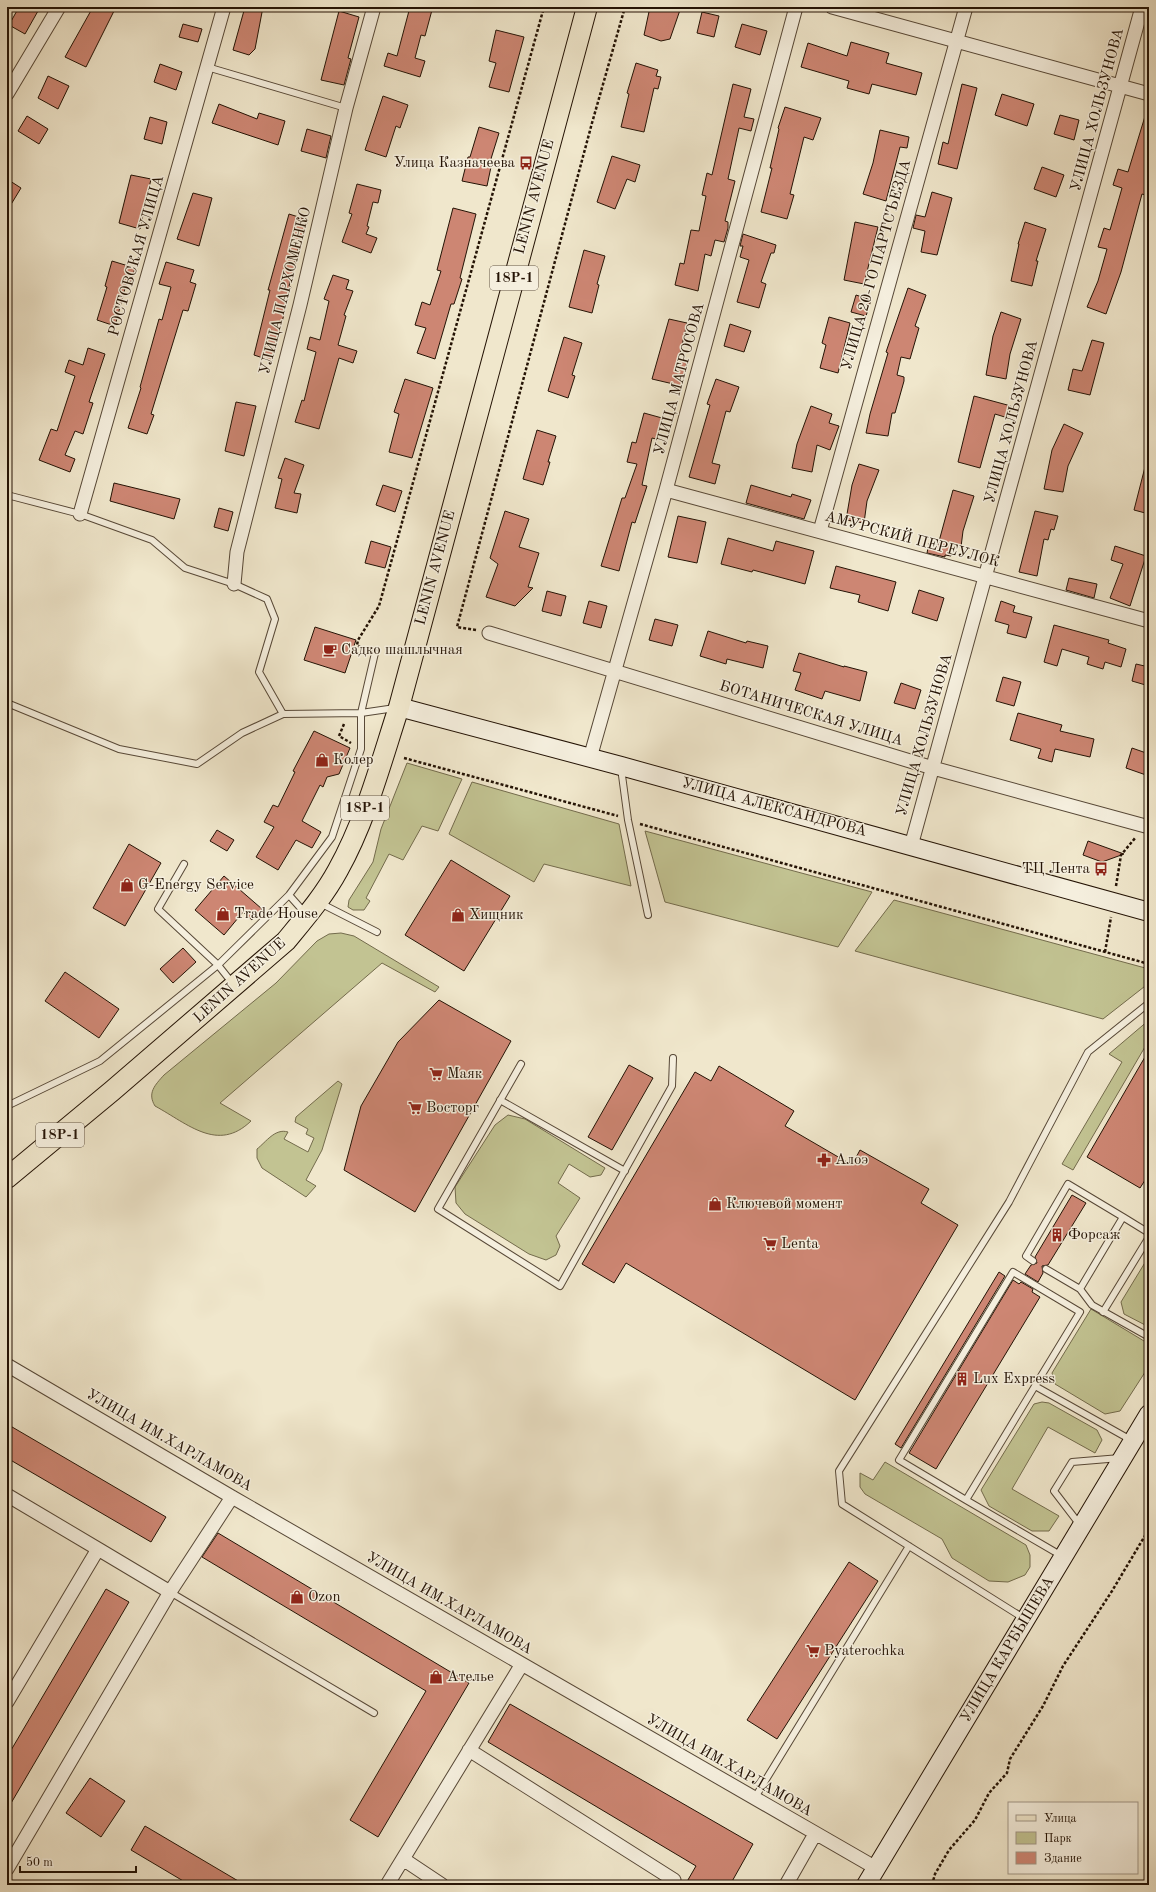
<svg xmlns="http://www.w3.org/2000/svg" width="1156" height="1892" font-family="'Old Standard TT',serif">
  <rect width="100%" height="100%" fill="#f0e7cc"/>
  <filter id="stains"><feTurbulence type="fractalNoise" baseFrequency=".005" numOctaves="4"/><feColorMatrix values="0 0 0 0 .2 0 0 0 0 .09 0 0 0 0 .02 0 0 0 .5 -.17"/></filter>
  <radialGradient id="worn" r=".72"><stop offset=".6" stop-color="#630" stop-opacity="0"/><stop offset="1" stop-color="#630" stop-opacity=".3"/></radialGradient>
  <!-- green -->
  <path fill="#c2c392" stroke="#736b4c" d="M407,763L462,779L438,831L422,826L403,860L389,854L366,898L370,901L364,910H353L348,907L349,900L373,862L381,829Z
    M472,782L619,824L631,886L544,864L534,882L449,834Z
    M645,831L872,892L838,947L665,902Z
    M894,900L1149,969V983L1103,1019L855,951Z
    M341,933L354,936L439,987L435,992L382,963L220,1103L251,1121C218,1153 188,1124 155,1106C147,1093 155,1085 164,1075L276,983L317,941L329,934Z
    M1149,1020V1040L1073,1170L1062,1164L1122,1062L1109,1054Z
    M338,1081L342,1084L322,1150L306,1180L316,1186L306,1197L262,1168L257,1158V1149C266,1142 275,1128 288,1132L284,1139L308,1152L314,1138L306,1134L308,1129L295,1122L296,1117Z
    M508,1115L525,1119L605,1168L601,1175L590,1177L569,1164L558,1183L580,1198L556,1236L560,1246L556,1255L546,1260L529,1254L465,1214L456,1203L455,1187L495,1125Z
    M1149,1256V1327L1124,1314L1121,1302Z
    M1091,1309L1149,1344V1366L1120,1411L1105,1414L1055,1384L1052,1373Z
    M1042,1402L1049,1403L1097,1430L1102,1440L1095,1453L1048,1427L1012,1489L1059,1516L1049,1531H1032L989,1506L981,1490L1034,1404Z
    M885,1462L1026,1545L1030,1555V1567L1025,1575L1008,1582L989,1581L952,1558L942,1539L865,1494L860,1487V1473L873,1480Z"/>
  <!-- building -->
  <path fill="#cd8673" stroke="#241305" d="M19,7H31L38,11L25,34L9,25Z
    M93,7H107L114,11L86,67L65,57Z
    M245,7H263L255,49L249,55L233,50Z
    M410,7H421L432,10L425,36L421,35L415,58L425,61L420,77L384,66L388,53L397,56Z
    M650,7H671L680,10L670,39L661,41L644,35Z
    M339,11L359,17L348,58L351,59L344,85L321,80Z
    M702,12L719,16L714,37L697,33Z
    M183,24L202,29L198,42L179,37Z
    M742,24L767,31L760,55L735,47Z
    M496,30L524,37L509,92L489,87L496,63L489,61Z
    M851,42L889,53L886,63L922,73L916,95L872,84L869,94L847,88L849,81L801,67L808,43L847,56Z
    M636,63L658,70L656,76L661,77L658,89L654,88L644,132L621,127L629,94L627,93Z
    M160,64L182,72L176,90L154,82Z
    M48,76L69,86L58,109L38,98Z
    M733,84L751,89L744,117L754,119L751,131L739,128L728,179L735,181L725,221L728,222V228L724,242L715,240L711,256L705,254L698,291L675,285L680,263L684,264L691,230L699,231L706,196L702,195L707,173L712,175Z
    M962,84L977,88L957,169L938,164L943,142L948,144Z
    M1002,94L1034,104L1027,126L995,115Z
    M383,96L408,105L400,128L396,126L386,157L365,150Z
    M219,104L257,119L259,113L285,121L278,145L212,123Z
    M785,107L821,118L813,140L804,137L790,194L794,195L787,219L761,212L772,168H770L779,129L778,128Z
    M1146,113L1149,114V196L1142,194L1121,272L1106,314L1087,307L1098,281L1107,249L1098,247L1104,228L1110,230L1122,188L1113,185L1118,169L1128,172Z
    M1060,115L1079,120L1074,140L1054,134Z
    M27,116L48,129L39,144L18,131Z
    M150,117L167,122L162,144L144,139Z
    M479,127L499,133L490,162H492L487,186L462,181L468,157H470Z
    M307,129L331,136L326,158L301,151Z
    M880,130L909,137L907,148L900,147L886,201L863,194L873,163Z
    M612,156L640,165L635,182L627,179L615,209L597,202Z
    M1042,167L1064,175L1056,197L1034,189Z
    M131,175L151,179L140,229L119,223Z
    M7,179L21,188L7,211Z
    M357,184L381,190L378,203L373,202L367,226L369,227L366,234L377,238L371,253L342,242L352,214L349,213Z
    M932,192L952,198L937,255L921,252L925,231L913,228L916,215L925,217Z
    M193,193L212,198L199,246L177,239Z
    M453,208L476,214L460,278L462,279L454,304H451L435,359L417,353L426,328L415,325L422,302L430,305L441,271L437,270Z
    M289,214L308,220L294,261L296,262L289,286L291,287L272,361L254,355L270,290H268Z
    M855,222L878,227L864,284L844,280Z
    M1025,222L1046,229L1036,261H1038L1032,286L1011,281L1019,244H1018Z
    M743,234L776,245L774,253H771L761,282L766,284L759,308L737,302L749,260L740,257L743,246H740Z
    M584,250L605,256L597,284L599,285L592,313L569,307Z
    M112,261L135,268L131,282L127,281L115,326L97,320L107,287L105,286Z
    M166,262L194,270L190,282L196,284L188,311L183,310L151,414L154,415L147,434L128,428L141,388L140,387L159,319L162,320L171,287L159,284Z
    M333,275L349,280L346,289L353,291L344,315L346,316L338,345L357,351L353,363L339,358L319,429L295,422L302,400L304,401L316,352L307,349L310,337L320,340L329,301L324,299Z
    M908,288L926,295L915,326L919,328L910,359L901,357L897,375L904,377V381L895,413H892L888,436L866,433L870,414L888,353L886,352Z
    M856,295L871,300L866,316L851,312Z
    M1001,312L1021,319L1010,354L1006,379L986,375L993,336Z
    M829,317L850,323L838,373L820,368L826,345L822,343Z
    M669,319L687,323L679,359L687,361L682,386L652,379Z
    M730,324L751,331L744,352L724,346Z
    M564,337L582,343L572,375L575,376L568,398L548,391Z
    M1092,340L1104,343L1090,395L1068,390L1073,369L1082,371Z
    M88,348L105,354L89,402L93,403L83,434L75,431L65,455L75,459L70,472L39,460L51,429L57,431L75,376L65,372L69,360L83,365Z
    M405,379L433,388L412,458L389,452L399,414L394,412Z
    M716,379L739,387L730,412L726,411L712,463L720,465L715,484L689,477L710,405L707,404Z
    M974,396L1011,406L1008,418L995,414L980,468L958,462Z
    M236,402L256,406L244,456L225,451Z
    M811,406L832,414L829,423L839,426L830,450L817,445L812,472L792,468L797,444Z
    M644,413L662,418L656,439L652,438L642,485L647,486L635,523L632,522L619,571L601,566L622,498H625L637,464L627,462L632,442L636,443Z
    M1064,424L1083,433L1068,466L1063,492L1044,489L1052,450Z
    M537,430L556,436L548,462H550L543,485L523,479Z
    M285,458L304,465L294,493L301,494L297,513L275,508L282,479L278,478Z
    M859,464L879,470L867,501L864,523L846,520L852,485Z
    M1145,467L1149,468V514L1134,510Z
    M114,483L180,499L174,519L110,501Z
    M383,485L402,491L395,512L376,505Z
    M751,485L791,497L792,494L811,500L804,519L746,503Z
    M953,490L974,496L963,531L961,547L953,545L951,556L945,555V557L927,553L929,543L938,545Z
    M219,508L233,512L228,531L214,527Z
    M505,511L529,519L519,547L539,553L528,587L533,588L515,606L486,597L498,564L490,558Z
    M1035,511L1058,516L1054,530L1051,529L1048,540L1044,539L1037,576L1019,572Z
    M678,516L706,522L697,563L668,557Z
    M728,538L773,551L776,541L814,551L805,584L753,570L752,572L721,564Z
    M371,541L391,547L385,568L365,563Z
    M1115,546L1146,556L1130,606L1110,598L1123,564L1111,560Z
    M836,566L896,582L888,611L858,602L860,595L830,588Z
    M1069,578L1097,584L1094,598L1066,590Z
    M919,590L944,598L937,621L912,613Z
    M547,591L566,596L561,616L542,611Z
    M589,601L607,606L601,628L583,623Z
    M1001,601L1015,606L1013,612L1032,617L1026,638L1007,633L1009,625L995,621Z
    M655,619L678,625L672,646L649,640Z
    M1054,625L1109,640L1108,643L1126,649L1121,667L1105,662L1103,669L1087,664L1089,657L1062,649L1057,666L1044,662Z
    M315,627L356,640L345,673L304,660Z
    M708,631L746,643L747,641L768,646L763,668L727,659L726,664L700,656Z
    M799,653L844,667V666L867,672L860,701L825,691L822,699L795,690L801,673L793,671Z
    M1136,664L1149,667V686L1132,681Z
    M1003,677L1021,682L1014,706L996,701Z
    M901,683L921,690L915,709L894,703Z
    M1018,713L1062,725L1060,731L1094,739L1090,757L1055,749L1052,762L1038,758L1041,749L1010,740Z
    M314,731L350,748L339,774L327,777L323,787L320,785L302,821L321,832L312,848L296,840L278,870L256,857L274,827L264,822L273,805L278,807L295,772L293,771Z
    M1132,748L1149,754V766L1146,775L1126,768Z
    M217,830L234,840L227,851L210,841Z
    M1088,841L1124,854L1102,862L1083,855Z
    M129,844L161,863L125,926L93,908Z
    M451,860L510,896L464,971L405,935Z
    M224,876L262,909L252,920L243,912L224,935L195,910Z
    M183,948L196,962L173,983L160,969Z
    M65,972L119,1009L99,1038L45,1001Z
    M439,1000L511,1041L415,1212L344,1170L361,1106L398,1042Z
    M1149,1050V1174L1140,1188L1087,1157Z
    M629,1065L653,1078L612,1150L588,1137Z
    M719,1066L794,1111L785,1126L852,1165L860,1150L929,1189L921,1203L958,1225L855,1400L626,1263L614,1283L582,1264L695,1072L711,1081Z
    M1072,1195L1086,1203L1048,1265L1042,1266L1043,1273L1038,1282L1025,1274L1031,1265L1037,1263L1035,1257Z
    M999,1272L1005,1276L901,1448L895,1444Z
    M1013,1280L1019,1284L1021,1282L1033,1289L1032,1292L1040,1297L936,1469L909,1453Z
    M7,1424L166,1517L151,1542L7,1458Z
    M218,1533L469,1683L378,1837L350,1820L426,1691L202,1557Z
    M849,1562L878,1581L777,1739L747,1720Z
    M106,1589L129,1602L7,1810V1757Z
    M510,1704L753,1844L730,1885H685L696,1866L488,1742Z
    M90,1778L125,1801L101,1837L66,1813Z
    M145,1826L245,1885H190L131,1850Z"/>
  <g fill="none" stroke-linecap="round" stroke-linejoin="round">
    <!-- lane casing -->
    <g stroke="#574837" stroke-width="8">
      <path id="lane" d="M207,67L346,108
        M7,495L80,514L152,540L185,568L234,584L267,599L275,619L259,672L283,714
        M7,703L119,749L197,764L242,733L283,714L361,713L395,708
        M621,768L628,820L648,915
        M184,864L158,909L218,965L233,984
        M289,895L305,913
        M320,903L377,932
        M521,1064L438,1209L560,1286L672,1086L673,1058
        M500,1100L625,1171
        M7,1106L100,1061L218,965L289,895L332,837L361,749V713L375,653
        M1149,1233L1123,1217L1080,1289L1092,1305L1149,1337
        M1033,1261L1026,1256L1068,1184L1123,1217
        M1046,1269L1080,1289
        M1103,1312L1149,1237
        M1035,1386L1080,1312L1013,1272L899,1460L966,1500L1035,1386L1131,1440
        M966,1500L1062,1556
        M1080,1525L1054,1491L1072,1462L1120,1458
        M170,1592L374,1713
        M1025,1619L842,1504L839,1471L1009,1202L1088,1052L1149,1003
        M754,1799L909,1546"/>
    </g>
    <!-- street casing -->
    <g stroke="#574837" stroke-width="15">
      <path id="street" d="M832,7L1149,94
        M7,94L59,7
        M666,490L1149,621
        M80,514L224,7
        M820,531L966,7
        M234,584L237,552L300,305L346,108L374,7
        M489,633L933,768L1149,827
        M590,758L666,490L796,7
        M911,846L1142,7
        M7,1365L232,1497L876,1868
        M7,1495L98,1549
        M7,1702L98,1549L170,1592
        M469,1750L674,1880L671,1885
        M403,1859L442,1885
        M7,1869L170,1592L232,1497
        M387,1885L522,1664
        M786,1885L815,1834"/>
    </g>
    <!-- secondary casing -->
    <g stroke="#241305" stroke-width="20">
      <path id="secondary" d="M399,707L621,766L1149,912
        M866,1885L1149,1414"/>
    </g>
    <!-- primary casing -->
    <g stroke="#241305" stroke-width="22">
      <path id="primary" d="M7,1178L112,1091L286,941C304,919 324,896 338,870C366,820 381,762 399,707L587,7"/>
    </g>
    <!-- path -->
    <path stroke="#241305" stroke-width="2.5" stroke-dasharray="3 2" stroke-linecap="butt" d="M476,630L457,627L592,123L625,7
      M365,650L357,645L358,640L379,606L544,7
      M344,724L339,736L351,743
      M404,758L618,816
      M640,824L1149,964
      M1116,886L1121,855L1136,837
      M1105,952L1111,917
      M932,1885L935,1874L949,1850L975,1820L989,1793L1007,1773L1010,1759L1043,1706L1063,1666L1112,1591L1149,1529"/>
    <!-- lane -->
    <use href="#lane" stroke="#f5efde" stroke-width="6"/>
    <!-- street -->
    <use href="#street" stroke="#f5efde" stroke-width="13"/>
    <!-- secondary -->
    <use href="#secondary" stroke="#f5efde" stroke-width="18"/>
    <!-- primary -->
    <use href="#primary" stroke="#f0e7cc" stroke-width="20"/>
  </g>
  <!-- icons -->
  <defs>
    <g id="bus-bare" transform="scale(1.08)"><path d="M-5-6H5V4H4V6H2V4H-2V6H-4V4H-5ZM-3.5-4V0h7V-4ZM-3.5 1.2v1.5H-2V1.2ZM2 1.2v1.5H3.5V1.2Z" fill="#8f2418" stroke="#f5efde" stroke-width="2.5" paint-order="stroke"/></g>
    <g id="cafe-bare" transform="scale(1.08)"><path d="M-5.5-4.5H6V0H3Q3 3.5 0 3.5H-2.5Q-5.5 3.5-5.5 0ZM3-3.2v2h1.7v-2ZM-6 4.5H4V6H-6Z" fill="#8f2418" stroke="#f5efde" stroke-width="2.5" paint-order="stroke"/></g>
    <g id="shop-bare" transform="scale(1.08)"><path d="M-5-2.5h2.3a2.7 3.5 0 0 1 5.4 0H5L5.5 6h-11ZM-1.5-2.5h3a1.5 2.3 0 0 0-3 0Z" fill="#8f2418" stroke="#f5efde" stroke-width="2.5" paint-order="stroke"/></g>
    <g id="supermarket-bare" transform="scale(1.08)"><path d="M-6-5.5h2.5l.6 2H6L4.5 2H-2.5L-4.4-4H-6ZM-1.5 3.2a1.3 1.3 0 1 0 .1 0ZM3 3.2a1.3 1.3 0 1 0 .1 0Z" fill="#8f2418" stroke="#f5efde" stroke-width="2.5" paint-order="stroke"/></g>
    <g id="pharmacy-bare" transform="scale(1.08)"><path d="M-2-6h4v4h4v4h-4v4h-4v-4h-4v-4h4Z" fill="#8f2418" stroke="#f5efde" stroke-width="2.5" paint-order="stroke"/></g>
    <g id="building-bare" transform="scale(1.08)"><path d="M-4-6H4V6H1V3H-1V6H-4ZM-2.5-4.3h1.7v1.8h-1.7ZM.8-4.3h1.7v1.8H.8ZM-2.5-1h1.7V.8h-1.7ZM.8-1h1.7V.8H.8Z" fill="#8f2418" stroke="#f5efde" stroke-width="2.5" paint-order="stroke"/></g>
  </defs>
  <g fill-rule="evenodd">
    <use href="#bus-bare" x="526" y="163"/>
    <use href="#cafe-bare" x="330" y="650"/>
    <use href="#shop-bare" x="322" y="760"/>
    <use href="#bus-bare" x="1101" y="869"/>
    <use href="#shop-bare" x="127" y="885"/>
    <use href="#shop-bare" x="223" y="914"/>
    <use href="#shop-bare" x="458" y="915"/>
    <use href="#supermarket-bare" x="436" y="1074"/>
    <use href="#supermarket-bare" x="415" y="1108"/>
    <use href="#pharmacy-bare" x="824" y="1160"/>
    <use href="#shop-bare" x="715" y="1204"/>
    <use href="#building-bare" x="1057" y="1235"/>
    <use href="#supermarket-bare" x="770" y="1244"/>
    <use href="#building-bare" x="962" y="1379"/>
    <use href="#shop-bare" x="297" y="1597"/>
    <use href="#supermarket-bare" x="813" y="1651"/>
    <use href="#shop-bare" x="436" y="1677"/>
  </g>
  <g text-anchor="middle" dominant-baseline="central" stroke-width="3" stroke-linejoin="round" paint-order="stroke">
    <!-- shield labels -->
    <g fill="#f5efde" stroke="#635546" stroke-width="1">
      <rect x="490" y="266" width="48" height="24" rx="3"/>
      <rect x="341" y="796" width="48" height="24" rx="3"/>
      <rect x="36" y="1123" width="48" height="24" rx="3"/>
    </g>
    <g font-size="14" font-weight="bold" fill="#241305">
      <text x="514" y="278">18Р-1</text>
      <text x="365" y="808">18Р-1</text>
      <text x="60" y="1135">18Р-1</text>
    </g>
    <!-- street labels -->
    <g font-size="15" fill="#241305" stroke="#f5efde">
      <text transform="translate(1098 110) rotate(-75)">УЛИЦА ХОЛЬЗУНОВА</text>
      <text transform="translate(535 197) rotate(-75)">LENIN AVENUE</text>
      <text transform="translate(137 256) rotate(-74)">РОСТОВСКАЯ УЛИЦА</text>
      <text transform="translate(877 265) rotate(-74)">УЛИЦА 20-ГО ПАРТСЪЕЗДА</text>
      <text transform="translate(286 291) rotate(-76)">УЛИЦА ПАРХОМЕНКО</text>
      <text transform="translate(680 379) rotate(-75)">УЛИЦА МАТРОСОВА</text>
      <text transform="translate(1012 422) rotate(-75)">УЛИЦА ХОЛЬЗУНОВА</text>
      <text transform="translate(912 540) rotate(15)">АМУРСКИЙ ПЕРЕУЛОК</text>
      <text transform="translate(436 568) rotate(-75)">LENIN AVENUE</text>
      <text transform="translate(811 714) rotate(17)">БОТАНИЧЕСКАЯ УЛИЦА</text>
      <text transform="translate(925 735) rotate(-74)">УЛИЦА ХОЛЬЗУНОВА</text>
      <text transform="translate(774 808) rotate(15)">УЛИЦА АЛЕКСАНДРОВА</text>
      <text transform="translate(240 981) rotate(-42)">LENIN AVENUE</text>
      <text transform="translate(169 1441) rotate(30)">УЛИЦА ИМ.ХАРЛАМОВА</text>
      <text transform="translate(449 1604) rotate(30)">УЛИЦА ИМ.ХАРЛАМОВА</text>
      <text transform="translate(1008 1650) rotate(-59)">УЛИЦА КАРБЫШЕВА</text>
      <text transform="translate(729 1766) rotate(30)">УЛИЦА ИМ.ХАРЛАМОВА</text>
    </g>
    <!-- poi labels -->
    <g font-size="15" fill="#241305" stroke="#f5efde" text-anchor="start">
      <text x="515" y="163" text-anchor="end">Улица Казначеева</text>
      <text x="341" y="650">Садко шашлычная</text>
      <text x="333" y="760">Колер</text>
      <text x="1090" y="869" text-anchor="end">ТЦ Лента</text>
      <text x="138" y="885">G-Energy Service</text>
      <text x="234" y="914">Trade House</text>
      <text x="469" y="915">Хищник</text>
      <text x="447" y="1074">Маяк</text>
      <text x="426" y="1108">Восторг</text>
      <text x="835" y="1160">Алоэ</text>
      <text x="726" y="1204">Ключевой момент</text>
      <text x="1068" y="1235">Форсаж</text>
      <text x="781" y="1244">Lenta</text>
      <text x="973" y="1379">Lux Express</text>
      <text x="308" y="1597">Ozon</text>
      <text x="824" y="1651">Pyaterochka</text>
      <text x="447" y="1677">Ателье</text>
    </g>
  </g>
  <!-- margin -->
  <rect width="1156" height="1892" fill="none" stroke="#f0e7cc" stroke-width="24"/>
  <rect x="8" y="8" width="1140" height="1876" fill="none" stroke="#241305" stroke-width="2"/>
  <rect x="12" y="12" width="1132" height="1868" fill="none" stroke="#241305"/>
  <!-- legend -->
  <rect x="1008" y="1802" width="130" height="72" fill="#f5efde" stroke="#a19787"/>
  <rect x="1016" y="1815" width="20" height="6" fill="#f0e7cc" stroke="#a19787"/>
  <text x="1044" y="1822" font-size="12" fill="#241305">Улица</text>
  <rect x="1016" y="1832" width="20" height="12" fill="#c2c392" stroke="#a19787"/>
  <text x="1044" y="1842" font-size="12" fill="#241305">Парк</text>
  <rect x="1016" y="1852" width="20" height="12" fill="#cd8673" stroke="#a19787"/>
  <text x="1044" y="1862" font-size="12" fill="#241305">Здание</text>
  <!-- scale -->
  <path d="M20 1866v6h116v-6" fill="none" stroke="#241305" stroke-width="2"/>
  <text x="26" y="1866" font-size="12" fill="#241305" stroke="#f5efde" stroke-width="3" paint-order="stroke">50 m</text>
  <rect width="100%" height="100%" filter="url(#stains)"/>
  <rect width="100%" height="100%" fill="url(#worn)"/>
</svg>
